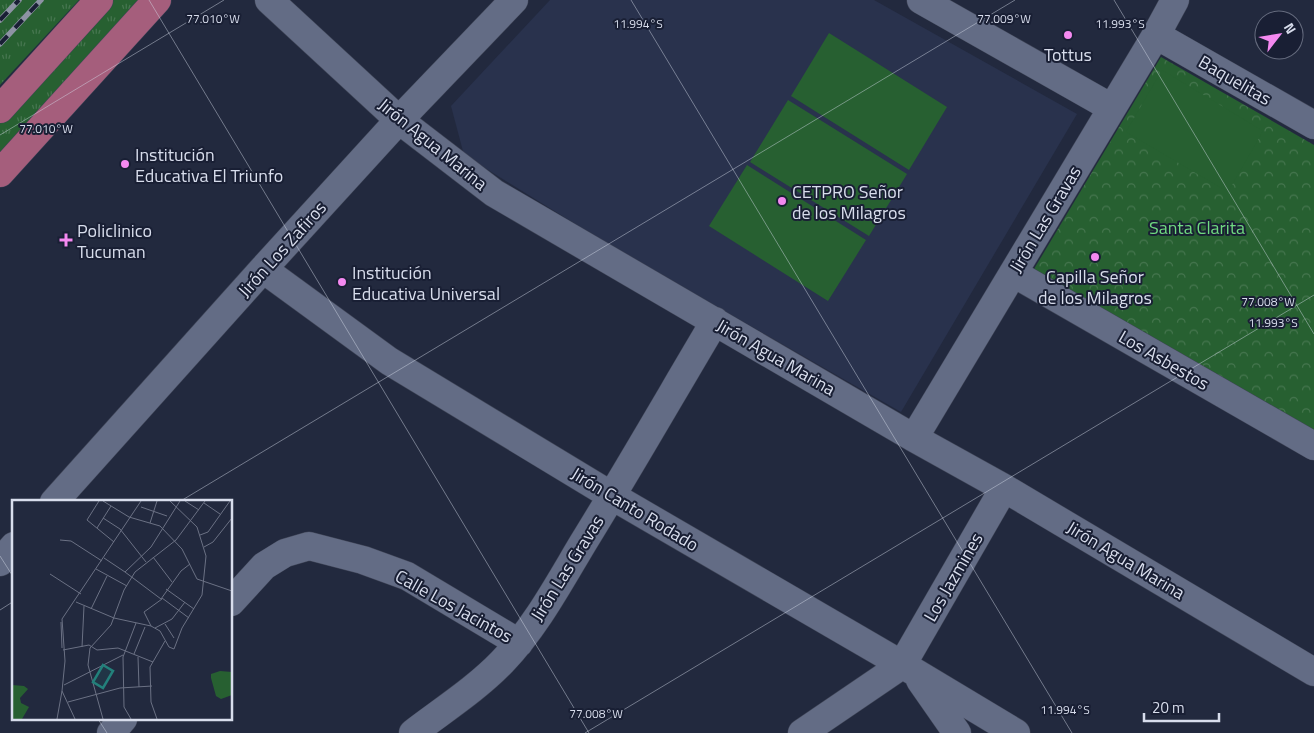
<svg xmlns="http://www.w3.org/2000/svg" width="1314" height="733" font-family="'Titillium Web',sans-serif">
  <defs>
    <pattern id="grass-tufts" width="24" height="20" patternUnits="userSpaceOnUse" patternTransform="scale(1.25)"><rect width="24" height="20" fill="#276031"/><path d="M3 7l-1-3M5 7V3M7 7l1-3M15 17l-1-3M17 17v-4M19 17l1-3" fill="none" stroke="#46764f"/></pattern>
    <pattern id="park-crowns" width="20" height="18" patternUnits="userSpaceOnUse" patternTransform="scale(1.25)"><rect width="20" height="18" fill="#276031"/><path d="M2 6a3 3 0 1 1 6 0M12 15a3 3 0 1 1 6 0" fill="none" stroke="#46764f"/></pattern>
  </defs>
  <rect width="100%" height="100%" fill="#22293e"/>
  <!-- built -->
  <path fill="#29324d" d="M550,0H874L1077,114L901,412L614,248L464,155L451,106Z"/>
  <!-- grass -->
  <path fill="url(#grass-tufts)" d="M0,0H79L0,85Z
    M113,0H141L0,152V123Z"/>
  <!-- park -->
  <path fill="url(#park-crowns)" d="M1161,57L1314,145V430L1034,269Z"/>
  <!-- garden -->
  <path fill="#276031" d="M829,33L947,107L909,170L791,96Z
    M1162,70L1263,131L1228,192L1126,132Z
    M788,100L907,174L869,236L750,162Z
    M747,165L866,240L828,301L709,226Z"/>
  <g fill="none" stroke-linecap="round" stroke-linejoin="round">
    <!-- minor casing -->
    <g stroke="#404658" stroke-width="29">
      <path id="minor" d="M269,0L399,120L494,193L914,438L1004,488L1314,672
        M921,0L1112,108
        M1156,35L1314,125
        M263,269L389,361L612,496L913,671L1016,733
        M1013,273L1314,446
        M914,438L1156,35L1175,0
        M54,502L263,269L399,120L514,0
        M0,562L14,546
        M231,602L264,566L285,553L309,546L363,560L407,576L519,643
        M920,680L957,733
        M111,733L123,719
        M413,733C443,710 476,689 502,662C535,628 559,583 583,543C628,470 671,395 715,321
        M802,733L902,665L1004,488"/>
    </g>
    <!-- major casing -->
    <g stroke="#404658" stroke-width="29">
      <path id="major" d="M0,109L99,0
        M0,173L157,0"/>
    </g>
    <!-- minor -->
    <use href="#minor" stroke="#636c85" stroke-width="28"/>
    <!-- major -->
    <use href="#major" stroke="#a55e7c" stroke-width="28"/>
    <!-- rail casing -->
    <g stroke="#8d93a4" stroke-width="5.5">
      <path id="rail" d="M0,20L19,0
        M0,44L41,0"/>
    </g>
    <!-- rail -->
    <use href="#rail" stroke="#191f34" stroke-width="4" stroke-dasharray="11" stroke-linecap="butt"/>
  </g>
  <!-- ticks -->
  <path fill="none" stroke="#d8ddec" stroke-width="1" stroke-opacity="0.45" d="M149,0L589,733M631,0L1072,733M1114,0L1314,334M0,135L224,0M179,502L1015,0M0,556L14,578M0,610L14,601M98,719L107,733M585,733L1314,295"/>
  <!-- markers -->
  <g fill="#f489f0" stroke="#191f34" stroke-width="2">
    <circle cx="1068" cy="35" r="5"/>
    <circle cx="125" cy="164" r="5"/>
    <circle cx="782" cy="201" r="5"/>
    <path d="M63.5 232.5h5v5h5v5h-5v5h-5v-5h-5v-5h5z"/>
    <circle cx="1095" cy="257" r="5"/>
    <circle cx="342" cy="282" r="5"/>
  </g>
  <g text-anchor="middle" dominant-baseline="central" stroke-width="4" stroke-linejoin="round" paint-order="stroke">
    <!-- poi labels -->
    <g font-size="18" fill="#d8ddec" stroke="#191f34" text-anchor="start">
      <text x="1068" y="54" text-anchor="middle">Tottus</text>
      <text x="135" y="154">Institución<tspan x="135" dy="21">Educativa El Triunfo</tspan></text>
      <text x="792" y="191">CETPRO Señor<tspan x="792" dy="21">de los Milagros</tspan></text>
      <text x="77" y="230">Policlinico<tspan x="77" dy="21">Tucuman</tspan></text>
      <text x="352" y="272">Institución<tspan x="352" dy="21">Educativa Universal</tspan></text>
      <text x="1095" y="276" text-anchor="middle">Capilla Señor<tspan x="1095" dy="21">de los Milagros</tspan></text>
    </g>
    <!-- street labels -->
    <g font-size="18" fill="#d8ddec" stroke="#191f34">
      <text transform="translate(1235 80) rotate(30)">Baquelitas</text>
      <text transform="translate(433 144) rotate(39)">Jirón Agua Marina</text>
      <text transform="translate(1045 219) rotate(-59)">Jirón Las Gravas</text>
      <text transform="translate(282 249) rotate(-48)">Jirón Los Zafiros</text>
      <text transform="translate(776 357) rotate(30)">Jirón Agua Marina</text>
      <text transform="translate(1164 360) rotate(30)">Los Asbestos</text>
      <text transform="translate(635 509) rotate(31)">Jirón Canto Rodado</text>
      <text transform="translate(1126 560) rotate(31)">Jirón Agua Marina</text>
      <text transform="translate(567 568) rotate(-58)">Jirón Las Gravas</text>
      <text transform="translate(953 577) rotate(-60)">Los Jazmines</text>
      <text transform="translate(454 606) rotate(29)">Calle Los Jacintos</text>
    </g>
    <!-- park labels -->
    <g font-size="18" fill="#70da81" stroke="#191f34">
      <text x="1197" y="227">Santa Clarita</text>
    </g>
  </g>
  <!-- overview -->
  <g transform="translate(12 500)">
    <rect width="220" height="220" fill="#22293e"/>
    <path d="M208,171L220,172V195L209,199L204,196L199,178V174ZM0,185L12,186L16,189L8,198L9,203L17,207L10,219H0Z" fill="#276031"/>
    <path fill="none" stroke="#6b7184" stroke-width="1" d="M91,1L117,17L148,26L170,49L185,79L220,91M168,1L139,47L113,72L149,99L169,71L178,64M173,1L187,10M192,3L208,14M129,7L155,16M91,18L108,29L134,62M75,20L102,42M75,20L87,1M138,23L145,1M85,28L99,6M188,35L196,32L218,1M48,40L59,41L90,61M192,47L201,42L220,18M141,57L160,82M92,58L113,72M84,69L115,86M38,74L69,94M154,89L182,109M150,98L177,118M64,102L102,118L139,126L148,131L157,147L162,149L170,128L190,95L194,56L185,27L158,1M79,109L95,76M49,122L50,148M153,124L162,138M139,126L132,112L150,99M143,128L160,119L173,102M70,147L72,106M51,150L77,145L85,150L106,148L141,162M122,154L133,127M126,157L127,187M52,185L111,155M56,202L108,188L140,186M45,219L50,191M63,219L50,191L53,161L50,119L129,1M91,219L76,165L78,148L99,125L112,90L123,72L164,40L193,1M119,219L112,207L111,157L124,123M145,219L139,202L138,167L153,141"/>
    <path fill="#23807b" fill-opacity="0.15" stroke="#23807b" stroke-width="2.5" d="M91,165L101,171L91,188L81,182Z"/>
    <rect width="220" height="220" fill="none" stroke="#d8ddec" stroke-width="2.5"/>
  </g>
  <g font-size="12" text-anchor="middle" fill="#d8ddec" stroke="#191f34" stroke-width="4" stroke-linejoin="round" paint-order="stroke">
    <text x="213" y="23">77.010°W</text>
    <text x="1004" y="23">77.009°W</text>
    <text x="1120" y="28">11.993°S</text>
    <text x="638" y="28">11.994°S</text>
    <text x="46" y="133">77.010°W</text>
    <text x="1268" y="306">77.008°W</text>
    <text x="1273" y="327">11.993°S</text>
    <text x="1065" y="714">11.994°S</text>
    <text x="596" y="718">77.008°W</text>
  </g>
  <!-- north arrow -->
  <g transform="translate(1279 35) rotate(59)"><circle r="24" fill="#191f34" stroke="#656b7e"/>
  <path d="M0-4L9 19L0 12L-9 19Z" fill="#f489f0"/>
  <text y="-8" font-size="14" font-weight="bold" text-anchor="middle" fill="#d8ddec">N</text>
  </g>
  <!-- scale -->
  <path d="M1144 713v8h75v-8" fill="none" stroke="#d8ddec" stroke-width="2.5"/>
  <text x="1152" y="713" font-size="15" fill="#d8ddec" stroke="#191f34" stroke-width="4" paint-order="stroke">20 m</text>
</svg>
